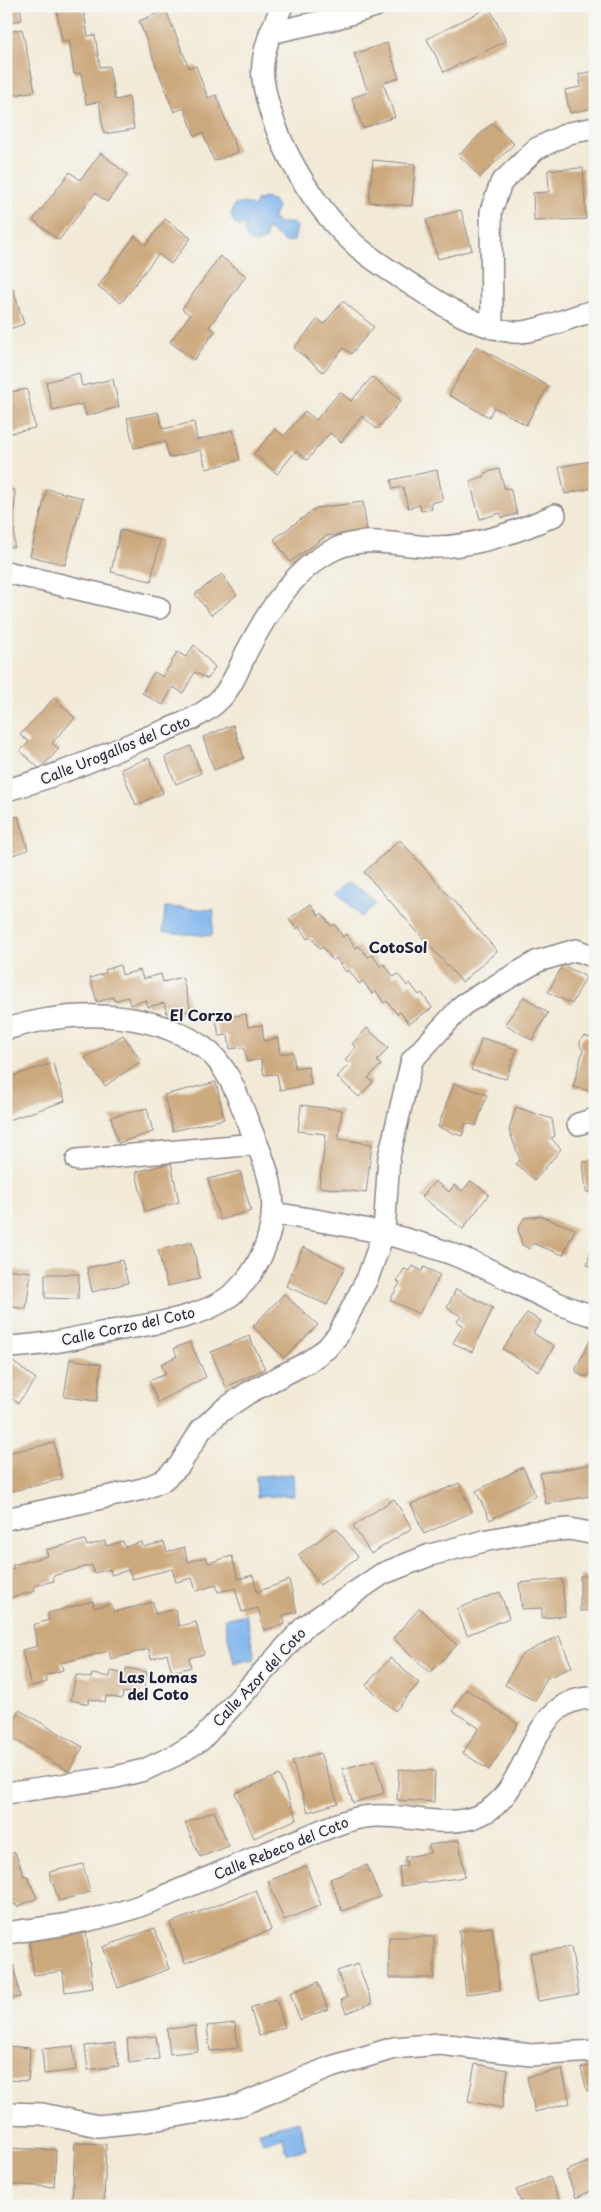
<svg xmlns="http://www.w3.org/2000/svg" width="601" height="2212" font-family="'Playpen Sans',sans-serif">
  <rect width="100%" height="100%" fill="#f6f6f2"/>
  <filter id="ink" filterUnits="userSpaceOnUse"><feTurbulence type="fractalNoise" baseFrequency=".02" numOctaves="2"/><feDisplacementMap in="SourceGraphic" scale="10" xChannelSelector="R" yChannelSelector="G"/><feConvolveMatrix kernelMatrix="1 2 1 2 8 2 1 2 1" color-interpolation-filters="sRGB"/></filter>
  <filter id="wash" filterUnits="userSpaceOnUse"><feTurbulence type="fractalNoise" baseFrequency=".0096" numOctaves="4" result="noise"/><feDisplacementMap in="SourceGraphic" scale="20" xChannelSelector="R" yChannelSelector="G"/><feGaussianBlur stdDeviation="1.12" result="paint"/><feColorMatrix in="noise" values="0 0 0 0 0 0 0 0 0 0 0 0 0 0 0 0 0 1.4 0 .05"/><feComposite in="paint" operator="in"/></filter>
  <g filter="url(#wash)">
    <rect width="100%" height="100%" fill="#f2ead7"/>
    <!-- water -->
    <path fill="#7db3ec" stroke="#506a94" d="M265,198L273,200L278,208L272,219L281,223H293L297,227L294,241L285,242L267,228L266,239C254,247 241,241 246,225L240,227L234,223L231,215L234,205C243,203 248,202 254,208L256,201Z
      M353,880L376,904L361,917L338,892Z
      M165,907L214,910L212,936L163,932Z
      M293,1474L294,1495L257,1497L256,1476Z
      M246,1614L255,1659L234,1663L224,1619Z
      M299,2121L306,2149L287,2154L283,2137L263,2143L259,2131Z"/>
    <g id="blocks">
      <!-- building -->
      <path fill="#cca87d" d="M6,6H20L22,20L6,23Z
        M56,6H83L88,36L95,35L100,67L109,66L115,100L129,97L134,129L104,134L99,102L86,104L81,73L74,74L69,40L62,41Z
        M489,7L506,41L444,72L427,39Z
        M166,10L189,68L196,66L208,98L216,95L238,152L214,161L203,133L195,136L184,108L174,112L139,21Z
        M22,29L35,91L6,97V32Z
        M387,43L399,78L383,83L395,117L363,128L352,98L368,92L354,54Z
        M595,71V108L570,113L565,90L581,87L579,74Z
        M492,123L514,144L480,177L459,155Z
        M101,153L128,175L107,202L95,193L59,240L33,220L70,172L80,180Z
        M373,160L415,164L412,206L369,202Z
        M583,168L586,219L534,221L533,193L549,192L548,170Z
        M461,210L472,250L438,259L426,220Z
        M165,219L191,238L171,264L158,254L121,303L98,286L135,236L146,245Z
        M220,256L246,276L209,327L215,331L194,360L170,342L190,315L182,309Z
        M13,289L24,324L6,330V291Z
        M343,301L374,327L351,354L344,348L323,372L294,348L318,319L324,324Z
        M476,346L548,386L526,425L494,407L489,417L449,395Z
        M79,373L82,386L113,379L119,407L86,416L83,404L53,411L46,382Z
        M372,377L401,401L377,429L362,416L341,442L330,433L307,460L296,451L277,474L254,454L275,429L284,436L305,411L316,420L340,392L351,401Z
        M27,389L35,428L6,434V393Z
        M158,412L163,429L194,422L197,440L233,430L240,460L206,469L201,450L169,458L165,441L134,448L127,418Z
        M595,460V487L565,494L559,467Z
        M499,469L505,489L510,488L517,514L502,518L501,513L480,519L470,481L485,476L484,473Z
        M437,470L443,500L431,503L432,509L421,511L420,505L408,508L403,487L393,489L391,480Z
        M6,489L15,490L14,547H6Z
        M47,489L83,498L65,565L30,556Z
        M363,502L367,531L326,536L290,562L274,539L316,508Z
        M120,530L160,540L151,581L111,572Z
        M222,574L237,595L211,615L195,594Z
        M194,645L215,667L208,679L195,672L183,693L173,687L163,705L142,693L154,672L163,677L177,652L186,657Z
        M54,698L75,718L52,743L59,749L40,769L20,751L29,742L20,735Z
        M233,725L244,758L214,770L203,737Z
        M191,746L201,773L176,784L165,757Z
        M149,758L163,793L136,805L121,769Z
        M18,816L28,850L6,857V820Z
        M400,840L497,951L462,982L364,872Z
        M311,904L319,916L322,913L331,926L334,924L343,937L346,934L356,948L359,946L368,957L372,955L380,966L384,964L394,977L398,974L407,986L410,983L419,995L422,993L432,1008L409,1024L400,1012L397,1014L387,1001L384,1003L376,991L372,994L363,981L359,984L349,970L346,972L336,958L333,961L323,947L320,949L311,937L307,939L299,927L296,929L289,919Z
        M120,965L122,975L140,970L143,979L161,974L163,982L182,977L191,1010L168,1017L164,1003L148,1007L146,1000L130,1005L128,997L114,1001L113,997L97,1002L90,978L106,973L105,970Z
        M563,965L586,977L572,1004L548,992Z
        M524,997L548,1013L532,1040L505,1024Z
        M246,1014L248,1027L262,1025L264,1041L278,1038L280,1054L293,1052L295,1068L308,1066L311,1085L280,1090L277,1074L264,1075L261,1059L247,1062L244,1047L230,1049L228,1035L219,1036L216,1019Z
        M367,1028L388,1048L377,1061L381,1065L368,1078L373,1082L359,1097L337,1077L349,1064L345,1060L356,1047L352,1044Z
        M123,1035L141,1061L105,1086L85,1058Z
        M585,1036L591,1038L593,1042L592,1047H595V1092L573,1087L583,1050L580,1046V1041Z
        M482,1038L517,1049L506,1079L471,1070Z
        M53,1063L65,1101L6,1121V1078Z
        M216,1082L224,1119L173,1131L164,1095Z
        M454,1083L487,1095L476,1126L466,1123L462,1136L438,1127Z
        M301,1105L342,1110L338,1139L372,1144L366,1193L319,1187L326,1134L298,1131Z
        M516,1107L552,1119L555,1136L551,1138L561,1149L535,1180L516,1164L520,1160L509,1130Z
        M147,1108L153,1132L118,1143L111,1117Z
        M595,1161V1191L586,1192L583,1162Z
        M171,1163L179,1202L145,1212L136,1172Z
        M240,1171L251,1211L220,1220L208,1179Z
        M435,1181L449,1192L454,1185L462,1191L471,1181L489,1194L463,1229L422,1197Z
        M540,1216L575,1229L563,1255L532,1243L530,1249L522,1245L518,1229L524,1218Z
        M595,1234V1267L587,1265Z
        M192,1242L200,1279L167,1286L158,1250Z
        M303,1247L345,1267L327,1305L286,1286Z
        M122,1260L128,1283L92,1292L87,1268Z
        M413,1266L422,1271L424,1267L440,1275L419,1314L390,1300L400,1283L397,1281L404,1269L410,1271Z
        M6,1269L31,1272L26,1309L6,1306Z
        M45,1274H79L78,1299L45,1298Z
        M456,1289L493,1308L472,1352L453,1343L463,1325L457,1322L461,1316L447,1308Z
        M284,1294L318,1325L284,1358L253,1326Z
        M527,1313L541,1321L533,1333L554,1346L539,1372L503,1349Z
        M249,1336L265,1369L226,1387L211,1352Z
        M592,1337L595,1339V1373L591,1371L588,1376H582L577,1373L576,1368Z
        M190,1342L206,1377L158,1402L149,1381L166,1374L161,1364L177,1356L174,1348Z
        M70,1359L101,1364L97,1401L64,1397Z
        M13,1362L36,1379L18,1403L6,1394V1369Z
        M54,1443L62,1479L9,1492L6,1479V1453Z
        M594,1464L595,1495L546,1504L540,1473Z
        M523,1467L536,1496L490,1520L476,1491Z
        M459,1483L472,1512L424,1534L411,1504Z
        M394,1499L412,1528L371,1554L353,1526Z
        M336,1528L358,1557L320,1585L298,1555Z
        M85,1540L87,1546L105,1541L106,1546L123,1541L125,1547L142,1542L143,1547L164,1542L167,1552L184,1547L188,1562L206,1557L208,1563L232,1556L238,1579L253,1575L257,1592L289,1580L297,1612L283,1615L285,1624L264,1630L258,1608L242,1612L235,1588L218,1592L216,1585L196,1591L192,1578L176,1582L172,1569L132,1579L129,1570L111,1575L110,1569L94,1573L92,1565L53,1576L54,1581L34,1586L35,1591L6,1599V1570L14,1568L12,1565L48,1556L46,1550Z
        M580,1576H595V1610L580,1611Z
        M562,1579L565,1616L542,1618V1608L522,1609L519,1583Z
        M500,1592L509,1618L467,1635L457,1609Z
        M93,1601L94,1608L111,1604L114,1612L153,1602L155,1614L175,1609L179,1626L196,1622L204,1654L189,1658L191,1667L172,1672L167,1654L151,1659L149,1649L111,1659L109,1651L61,1663L63,1670L46,1675L47,1682L31,1686L22,1650L38,1646L33,1625L49,1620L48,1613Z
        M420,1608L457,1645L430,1673L393,1638Z
        M559,1636L572,1667L547,1678L535,1701L505,1685L521,1655Z
        M390,1658L419,1683L395,1711L366,1685Z
        M126,1668L147,1672L143,1695L123,1692L122,1699L106,1696L105,1702L89,1699L88,1704L71,1700L76,1675L91,1678L92,1674L110,1677L111,1671L125,1674Z
        M466,1689L518,1724L489,1770L463,1753L479,1728L453,1711Z
        M19,1710L83,1747L69,1771L6,1735Z
        M595,1737V1753L589,1750Z
        M320,1753L338,1803L308,1812L292,1761Z
        M375,1760L384,1793L353,1803L342,1769Z
        M399,1769L435,1771L434,1802L397,1800Z
        M279,1775L297,1819L254,1838L235,1793Z
        M214,1811L229,1846L200,1857L185,1823Z
        M459,1840L465,1877L401,1886L399,1867L407,1866L405,1857L430,1853L429,1845Z
        M15,1852L24,1876H27L37,1898L17,1907L16,1904L9,1907L6,1902V1886L9,1884L11,1876L6,1877V1856Z
        M83,1864L90,1892L59,1901L49,1872Z
        M367,1865L380,1897L342,1911L330,1879Z
        M306,1866L321,1905L284,1920L268,1881Z
        M256,1890L271,1930L185,1963L170,1923Z
        M492,1927L500,1990L466,1994L459,1931Z
        M155,1928L169,1969L118,1988L103,1947Z
        M86,1933L93,1988L65,1992L63,1971L34,1975L29,1940Z
        M389,1937H434V1978H389Z
        M571,1947L579,1994L538,2001L530,1953Z
        M358,1964L372,2003L346,2013L341,2000L347,1997L337,1971Z
        M14,1966L20,1997L6,1999V1967Z
        M318,1982L328,2009L300,2020L290,1993Z
        M276,1999L285,2027L259,2036L250,2008Z
        M235,2023L238,2048L210,2051L207,2026Z
        M195,2026L198,2051L170,2054L167,2029Z
        M156,2036L159,2059L129,2063L127,2039Z
        M115,2043L119,2066L88,2070L85,2046Z
        M6,2046L30,2048L28,2081L6,2080Z
        M73,2046L76,2070L44,2074L42,2049Z
        M475,2064L508,2070L502,2108L468,2101Z
        M595,2064V2089L587,2091L581,2068Z
        M562,2069L570,2103L535,2112L527,2077Z
        M75,2143L106,2144L104,2206H72Z
        M6,2148L56,2150L54,2187L6,2184Z
        M595,2159V2189L576,2198L566,2171Z
        M550,2177L560,2203L554,2206H523L516,2190Z"/>
    </g>
  </g>
  <g filter="url(#ink)">
    <use href="#blocks" fill-opacity="0" stroke="#8a8689" stroke-width="1"/>
    <g fill="none" stroke-linecap="round" stroke-linejoin="round">
      <!-- minor casing -->
      <g stroke="#8a8689" stroke-width="24">
        <path id="minor" d="M282,6C272,29 260,54 263,79C271,135 308,199 348,238C367,257 392,272 415,287C447,308 475,327 514,332C535,334 573,315 595,311
          M270,33L337,18L375,6
          M492,328L491,211L501,183L536,149L569,133L595,128
          M6,572L159,608
          M6,790C53,778 97,758 141,740C167,729 200,720 220,699C232,687 239,668 246,653C267,613 293,569 335,549C367,534 403,547 436,547C476,546 520,531 555,515
          M6,1029C69,1010 147,1008 203,1047C225,1062 237,1093 246,1117C255,1140 267,1164 271,1188C278,1225 262,1267 236,1291C206,1319 149,1324 111,1331C76,1338 41,1346 6,1347
          M578,1124L595,1119
          M77,1160L256,1144
          M272,1213C341,1224 407,1234 472,1262C514,1280 551,1305 595,1316
          M6,1519L143,1489L162,1481L179,1466L201,1430L220,1412L248,1393L308,1362L327,1348L338,1335L368,1277L384,1232L389,1157L412,1060L464,1004L538,961L576,950L595,957
          M6,1793L116,1777L144,1770L176,1755L201,1740L304,1627L382,1574L430,1555L488,1540L532,1532L570,1529L595,1534
          M6,1933C55,1926 104,1921 150,1902C201,1882 251,1858 303,1838C323,1830 343,1820 364,1817C401,1811 445,1831 480,1815C533,1792 526,1695 595,1698
          M6,2113L42,2114L98,2126L147,2121L240,2105L331,2067L394,2048L440,2044L531,2055L595,2051"/>
      </g>
      <!-- minor -->
      <use href="#minor" stroke="#fff" stroke-width="21"/>
    </g>
  </g>
  <g text-anchor="middle" dominant-baseline="central" stroke-width="4" stroke-linejoin="round" paint-order="stroke">
    <!-- street labels -->
    <g font-size="14" fill="#22223b" stroke="#f6f6f2">
      <text transform="translate(115 750) rotate(-22)">Calle Urogallos del Coto</text>
      <text transform="translate(128 1326) rotate(-12)">Calle Corzo del Coto</text>
      <text transform="translate(259 1677) rotate(-47)">Calle Azor del Coto</text>
      <text transform="translate(281 1848) rotate(-22)">Calle Rebeco del Coto</text>
    </g>
    <!-- neighbourhood labels -->
    <g font-size="15" font-weight="bold" fill="#22223b" stroke="#f6f6f2">
      <text x="398" y="946">CotoSol</text>
      <text x="201" y="1014">El Corzo</text>
      <text x="158" y="1676">Las Lomas<tspan x="158" dy="17">del Coto</tspan></text>
    </g>
  </g>
  <!-- margin -->
  <rect width="601" height="2212" fill="none" stroke="#f6f6f2" stroke-width="25"/>
</svg>
